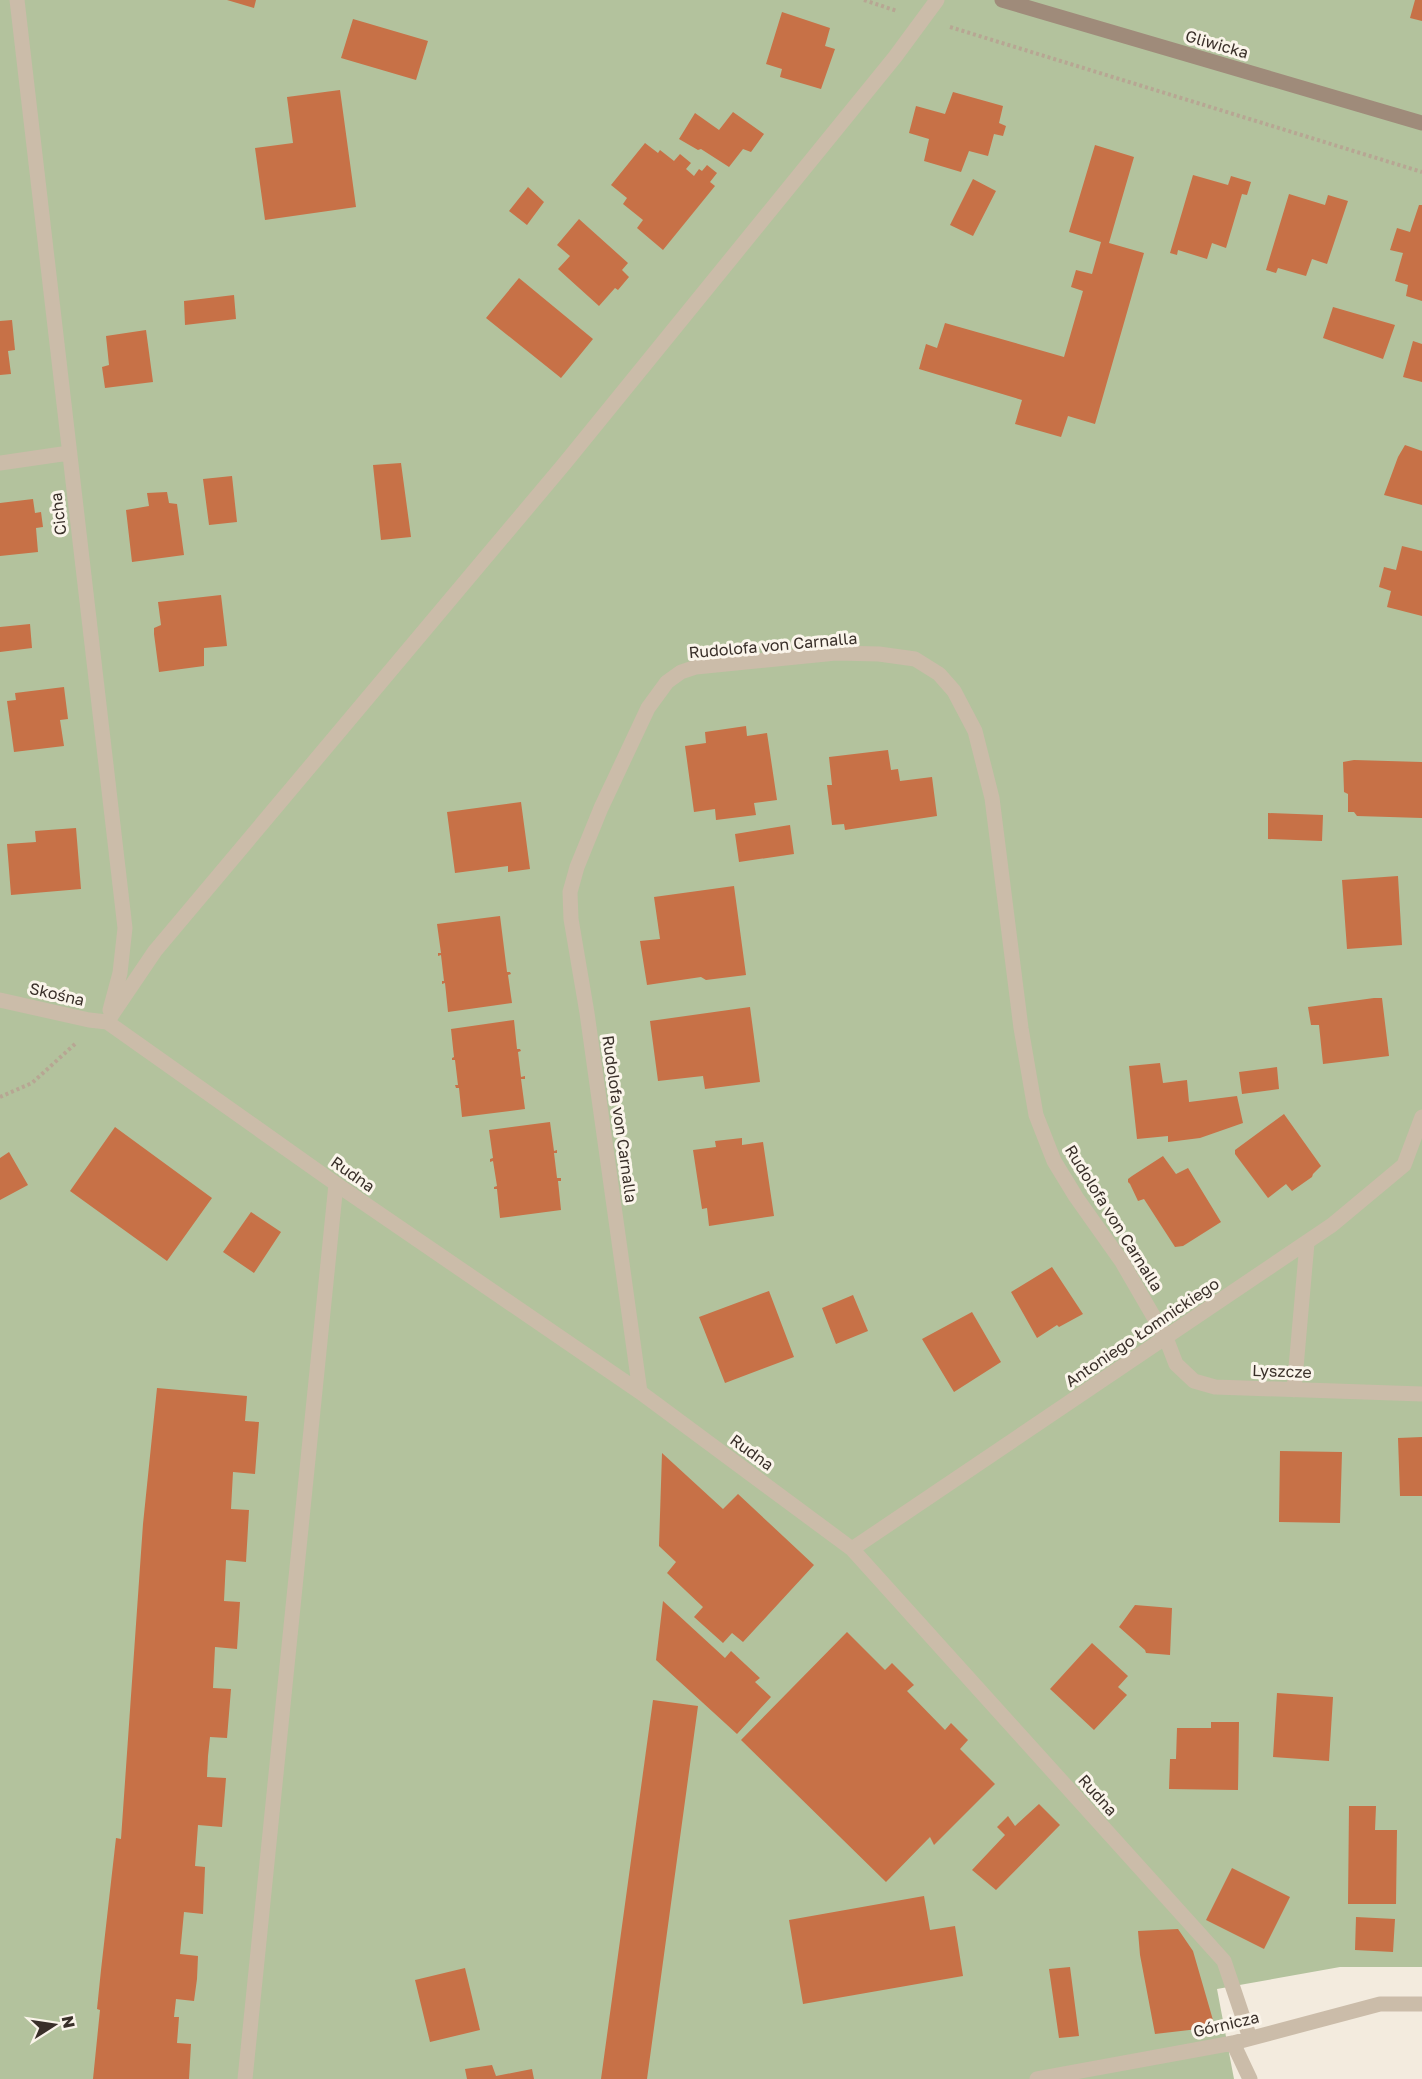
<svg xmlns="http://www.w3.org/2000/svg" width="1422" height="2079" font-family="'Golos Text',sans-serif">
  <rect width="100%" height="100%" fill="#f3ebde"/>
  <!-- green -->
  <path fill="#b3c29d" d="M0,0H1422V1967H1340L1217,1989L1234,2079H0Z"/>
  <!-- building -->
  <path fill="#c77147" d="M227,0H256L254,8Z
    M1415,0H1422V21L1410,18Z
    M782,12L830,28L825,46L835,49L821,89L780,77L782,69L766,64Z
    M353,19L428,41L416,80L341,58Z
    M340,90L356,207L265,220L255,148L293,143L287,97Z
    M953,92L1003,106L999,123L1006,126L1003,136L994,134L988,156L969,151L961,172L924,161L929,139L909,133L916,106L945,114Z
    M733,112L764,134L751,152L743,149L729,167L701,149L698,150L679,139L695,113L719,130Z
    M645,143L658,153L660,150L674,161L680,154L691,163L686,169L694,176L699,169L702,171L707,165L717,173L710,182L715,186L663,250L637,228L643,220L623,204L627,198L611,185Z
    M1095,145L1134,157L1109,243L1144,253L1095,424L1068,416L1061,437L1015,424L1022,400L919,369L926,344L937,348L945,323L1064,357L1083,291L1071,287L1076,270L1092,274L1101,242L1069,232Z
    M1193,175L1228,185L1231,176L1251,182L1247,195L1242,194L1226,248L1212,243L1207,259L1178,250L1177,255L1170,253Z
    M973,179L996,191L973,236L950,225Z
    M528,187L544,202L527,225L509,211Z
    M1289,194L1325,205L1328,195L1348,201L1327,264L1312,259L1306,276L1278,268L1276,273L1266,270Z
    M1419,205H1422V301L1406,296L1408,285L1395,281L1403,253L1390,250L1397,228L1410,232Z
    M579,219L628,263L622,270L629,277L618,290L615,288L599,306L558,269L570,256L557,245Z
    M519,278L593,339L561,378L486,318Z
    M234,295L236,319L185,325L184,301Z
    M1333,307L1395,325L1383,359L1323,338Z
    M12,320L15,350L8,351L11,374L0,375V321Z
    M146,330L153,382L105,388L102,367L109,365L106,336Z
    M1413,341L1422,344V382L1403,377Z
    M1405,445L1422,451V505L1384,495L1398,457Z
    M401,463L411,537L381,540L373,465Z
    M232,476L237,522L209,525L203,479Z
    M167,492L169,503L177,504L184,555L132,562L126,510L149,506L147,493Z
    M33,499L35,513L41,512L43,527L36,528L38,552L0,556V503Z
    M1402,546L1422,551V616L1387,607L1391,591L1379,587L1384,567L1396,570Z
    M221,595L227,646L204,648V666L159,672L154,634V628L161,625L158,602Z
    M30,624L32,648L0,652V627Z
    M64,687L68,719L60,720L64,746L14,752L7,701L16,700L15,693Z
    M746,726L747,736L767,733L777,800L754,803L756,815L716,820L715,809L694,812L685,746L706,743L705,732Z
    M888,750L891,770L898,769L900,781L932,777L937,816L845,830L844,824L832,825L827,785H832L829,757Z
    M1354,760L1422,762V818L1357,816L1354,812H1348V794L1344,792L1343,762Z
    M521,802L530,869L508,872V866L455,873L447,812Z
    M1268,813L1323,815L1322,841L1268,839Z
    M790,825L794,854L739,862L735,834Z
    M76,828L81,889L11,895L7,844L36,842L35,831Z
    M1398,876L1402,945L1347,949L1342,880Z
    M734,886L746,975L706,980L701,977L647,985L640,941L660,939L654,897Z
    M500,916L507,972H510L511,974L508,975L512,1003L448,1012L445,983L442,984V981H444L441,955L438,956V953H441L437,924Z
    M1374,998H1382L1389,1056L1323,1064L1319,1025H1311L1308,1007Z
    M750,1007L760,1082L705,1089L703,1076L658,1081L650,1021Z
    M514,1020L517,1049H520L521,1051L518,1052L521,1077L525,1076V1079H521L525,1109L462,1117L459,1088H456L455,1085H458L455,1060H452V1058L454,1057L451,1029Z
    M1160,1063L1163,1083L1187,1080L1189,1102L1237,1096L1243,1123L1200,1138L1168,1142V1136L1137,1139L1129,1066Z
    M1277,1067L1279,1089L1242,1094L1239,1072Z
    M1284,1114L1321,1166L1313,1174L1312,1177L1292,1191L1286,1184L1268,1198L1235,1154V1150Z
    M550,1122L554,1151L557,1150V1153H554L557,1178H561V1181H558L561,1210L500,1218L497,1189H494V1187L497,1186L493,1161L490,1162V1159L493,1158L489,1130Z
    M115,1127L212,1198L167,1261L70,1191Z
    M742,1138V1145L763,1142L774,1216L709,1226L707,1208L702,1209L693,1150L716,1147L715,1141Z
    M9,1152L28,1185L0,1200V1158Z
    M1163,1156L1176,1174L1188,1168L1221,1222L1183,1246L1175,1247L1144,1199L1138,1201L1130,1184L1128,1182V1179L1132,1176Z
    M251,1212L281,1232L254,1273L223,1252Z
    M1052,1267L1083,1314L1059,1327L1057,1325L1037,1338L1011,1292Z
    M769,1291L794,1357L725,1383L699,1317Z
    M853,1295L868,1331L836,1344L822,1308Z
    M972,1312L1001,1362L954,1392L922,1339Z
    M157,1388L247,1396L245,1421L259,1422L255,1474L233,1472L231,1509L249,1510L246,1562L226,1560L224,1601L240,1602L237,1649L215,1647L213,1688L231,1689L227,1738L210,1737L208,1756L207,1777L226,1778L222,1827L198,1825L195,1866L205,1867L203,1914L184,1912L180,1954L198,1956L197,1979L194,2001L176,1999L174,2017H179L177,2043L191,2044L189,2079H93L100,2010L97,2009L101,1970L116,1838L121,1839L143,1524Z
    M1422,1437V1496H1400L1398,1438Z
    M1280,1451L1342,1452L1340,1523L1279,1522Z
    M662,1453L723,1509L738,1494L814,1565L743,1642L732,1633L723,1643L694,1617L703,1607L667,1573L676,1562L659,1546Z
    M663,1601L725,1658L731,1651L760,1678L755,1682L771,1697L737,1734L656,1660Z
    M1135,1605L1172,1608L1170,1655L1146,1653L1145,1650L1119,1627Z
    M847,1632L885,1670L892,1663L914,1685L907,1691L945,1730L951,1723L968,1740L960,1749L995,1784L934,1845L930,1837L886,1882L741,1740Z
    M1092,1643L1128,1676L1118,1687L1127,1695L1094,1730L1050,1689Z
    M1277,1693L1333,1697L1329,1761L1273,1757Z
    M653,1700L698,1706L647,2079H601Z
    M1211,1722H1239L1238,1790L1169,1789L1170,1759H1176L1177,1728H1211Z
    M1039,1804L1060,1825L996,1890L972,1870L1005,1835L997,1827L1008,1816L1015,1826Z
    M1349,1806H1376L1375,1830H1397L1396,1904H1348Z
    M1232,1868L1290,1897L1264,1949L1206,1920Z
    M924,1896L930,1930L955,1926L963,1976L803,2004L789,1920Z
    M1356,1917L1395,1919L1393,1952L1355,1950Z
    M1178,1929L1193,1951L1215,2027L1155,2034L1140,1955L1138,1931Z
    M1070,1967L1079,2036L1059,2038L1049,1969Z
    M465,1968L480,2030L430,2042L415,1980Z
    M492,2065L496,2076L532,2069L534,2079H467L465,2069Z"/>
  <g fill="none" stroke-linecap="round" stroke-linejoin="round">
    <!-- path -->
    <path stroke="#b7a693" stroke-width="4" stroke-dasharray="3 3" stroke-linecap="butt" d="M864,0L897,11
      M950,27L1422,172
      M0,1097L32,1083L75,1044"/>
    <!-- street -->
    <path stroke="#cbbca9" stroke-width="15" d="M17,0L125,928L120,973L110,1010
      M0,463L69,453
      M0,1000L89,1020L107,1022L336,1184L640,1392L852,1549L1224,1961L1250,2038
      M107,1022L155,951L565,463L895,57L937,0
      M1294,1390L1307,1243
      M640,1392L587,1013L571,919L570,892L577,867L601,808L648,708L667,682L681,672L696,667L836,653L879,654L915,659L939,674L954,691L975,731L992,798L1021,1028L1036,1115L1054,1161L1076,1197L1122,1262L1166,1338L1176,1364L1194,1381L1215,1387L1422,1394
      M852,1549L1332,1225L1404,1165L1422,1117
      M1233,2043L1250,2079
      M245,2079L336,1184
      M1037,2079L1233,2043L1380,2004H1422"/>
    <!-- secondary -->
    <path stroke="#9f8b7a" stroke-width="15" d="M1002,0L1422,123"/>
  </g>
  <g text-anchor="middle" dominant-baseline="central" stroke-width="6" stroke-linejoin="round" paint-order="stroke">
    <!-- street labels -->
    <g font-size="16" fill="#392f29" stroke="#faf4ea">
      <text transform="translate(1217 44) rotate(16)">Gliwicka</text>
      <text transform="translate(58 514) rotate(-97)">Cicha</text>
      <text transform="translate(773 645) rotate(-5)">Rudolofa von Carnalla</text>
      <text transform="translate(57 994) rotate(13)">Skośna</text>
      <text transform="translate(620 1119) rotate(82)">Rudolofa von Carnalla</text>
      <text transform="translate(353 1174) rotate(35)">Rudna</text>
      <text transform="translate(1114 1218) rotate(58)">Rudolofa von Carnalla</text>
      <text transform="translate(1142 1332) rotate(-34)">Antoniego Łomnickiego</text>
      <text transform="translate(1282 1371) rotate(2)">Lyszcze</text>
      <text transform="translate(752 1452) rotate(36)">Rudna</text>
      <text transform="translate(1098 1795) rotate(48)">Rudna</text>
      <text transform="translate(1226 2024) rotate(-13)">Górnicza</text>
    </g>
  </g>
  <!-- north arrow -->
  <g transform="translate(54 2025) rotate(78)" stroke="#faf4ea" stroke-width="4.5" paint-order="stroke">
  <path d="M0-4.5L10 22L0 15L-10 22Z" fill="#392f29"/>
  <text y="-9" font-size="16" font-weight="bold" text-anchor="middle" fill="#392f29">N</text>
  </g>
</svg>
